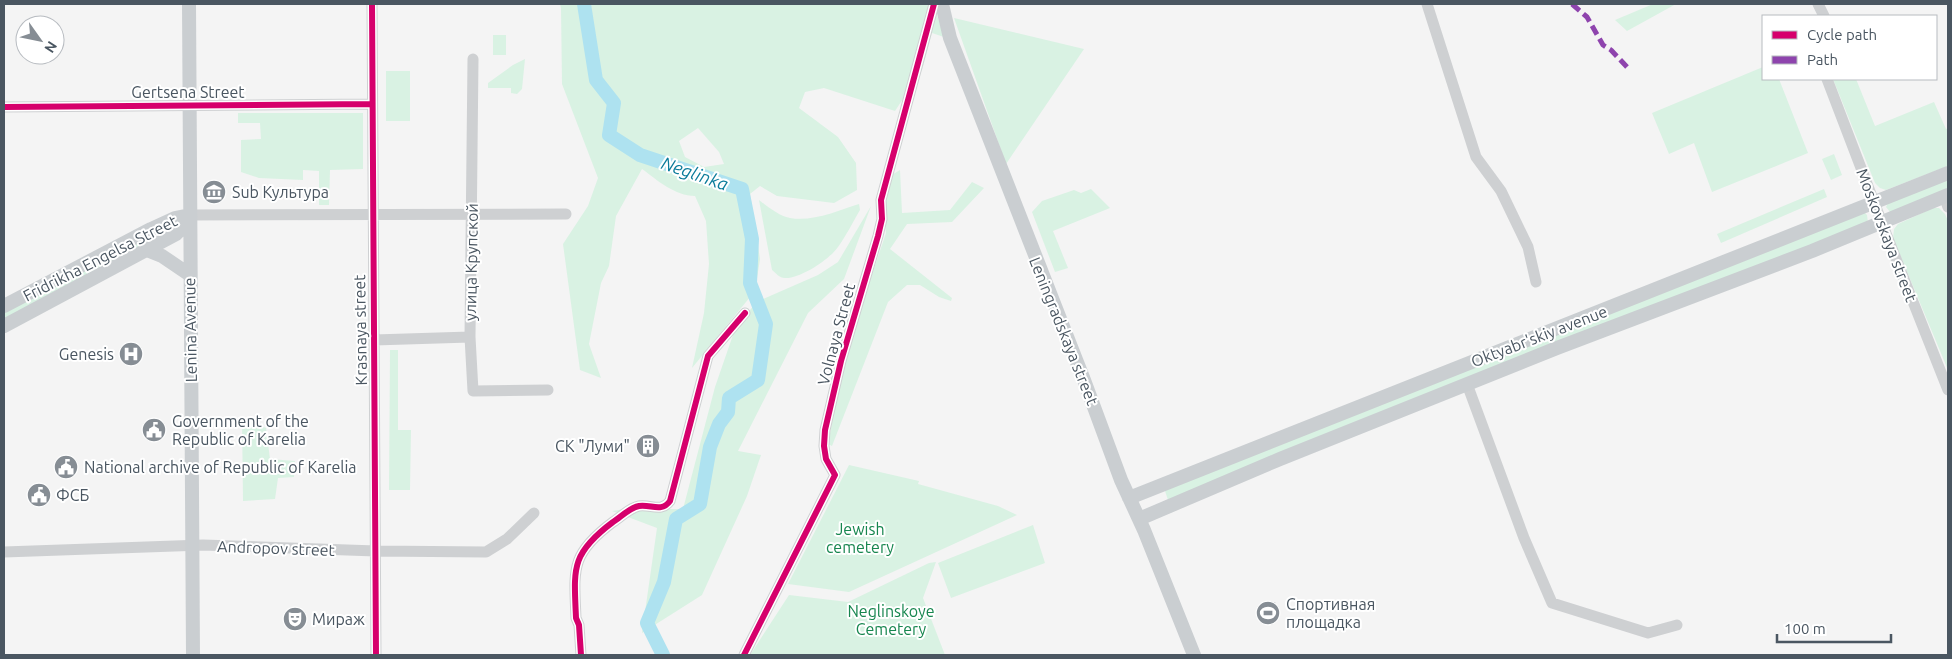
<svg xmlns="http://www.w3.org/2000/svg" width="1952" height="659" font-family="Ubuntu,sans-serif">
  <rect width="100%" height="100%" fill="#f4f4f4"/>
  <!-- green -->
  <path fill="#d9f2e3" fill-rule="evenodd" d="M560,4H936V12L944,37L932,33L922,70L895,111L824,88L805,92L799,108L838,137L856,163L857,190L834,203L777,196L760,186L750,194L760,259L755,291L692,368L704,313L709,264L706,221L695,196C675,196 657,180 642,169L616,216L609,266L601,283L589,344L601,378L580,370L563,244L588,206L598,178L562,84L561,8ZM698,128L719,152L724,164L704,167L685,157L679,141Z
    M1653,4H1676L1627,31L1615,20Z
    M954,18L1084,49L1006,164Z
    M493,35H506V55H493Z
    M525,59L522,89L517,94L511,93V88H488V83L513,65Z
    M1763,67V79H1779L1808,153L1712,192L1694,143L1669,154L1652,113Z
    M386,71H410V121H386Z
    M1833,79H1856L1875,126L1934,102L1946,129L1948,128V166L1886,190L1880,188L1875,183Z
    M238,113H363V169L330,170L329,205H319V171L303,170V180L259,178L241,172V140L261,139L260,123H238Z
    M1834,154L1842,175L1831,180L1822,159Z
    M900,170L902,213L950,210L972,182L984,188L952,222L907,224L890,249L952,298L951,301L939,297L920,285H907L888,302L832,446L828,444L837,396L858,316L886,233L882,201L890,176Z
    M1948,179V190L1891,213L1886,207L1888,203Z
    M1091,189L1110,208L1053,231L1068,268L1055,272L1032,212L1042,201L1074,190L1081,193Z
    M1824,189L1827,197L1721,243L1717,234Z
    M759,200C768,207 779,216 790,218C813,222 837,211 859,204L860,210C853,222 846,236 838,247C830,259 800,279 785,278C779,278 776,273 772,270Z
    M871,206L844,279L808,313L738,451L761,455L747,496L702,595L642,633L657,528L612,511L625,509H683L715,387L734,332L756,302L818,275L838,262Z
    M1933,208H1939L1945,214L1948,221V370L1893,238L1894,229L1898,224Z
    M1864,212L1867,215L1868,223L1168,500L1164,488Z
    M144,235L151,237L149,243L4,320V311Z
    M390,350H398V430H411L410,490H389Z
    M242,417L266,428L270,459L295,461L294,477L278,478L275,499L243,501Z
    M849,465L919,481L918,484L998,506L1017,515L849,592L788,584Z
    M1033,525L1045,563L951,598L938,563Z
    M936,562L923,598L945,655H750L789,595L848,602L929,563Z"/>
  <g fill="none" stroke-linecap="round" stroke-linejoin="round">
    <!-- river -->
    <path stroke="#aee2f0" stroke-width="14" d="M584,4L596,80L614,103L609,135L640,155L742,189L752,239L750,283L766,324L758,380L729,398L728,412L719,424L710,447L700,504L676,519L664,582L647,623L663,655"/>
    <!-- minor -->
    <path stroke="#ced0d2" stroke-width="11" d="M372,4L376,655
      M1427,4L1476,157L1501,191L1528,247L1536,282
      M1818,4L1824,16
      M473,59L470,337L473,391L548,390
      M1827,79L1887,236L1948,390
      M4,107L372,104
      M1944,196L1948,207
      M190,215L566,214
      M374,340L470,337
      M1467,384L1524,538L1552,603L1648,633L1677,625
      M4,552L203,545L376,551L486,552L507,539L534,513
      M581,655L579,625L576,618C574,569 570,554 613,522C621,517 629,508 639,506C651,504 661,513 670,501L708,356L745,313
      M744,655L835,475L826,459L824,446L825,430L841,361L878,236L882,219L881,200L934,4"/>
    <!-- major -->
    <path stroke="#caced1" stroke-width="14" d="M189,4L193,655
      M942,4L950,38L1084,380L1121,480L1144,530L1194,655
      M147,250L162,256L190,275
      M4,306L151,229L175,218L190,215
      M4,326L176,234L183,227L189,215
      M1129,498L1948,173
      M1139,519L1280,459L1557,348L1812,251L1948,195"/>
    <!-- quiet -->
    <path stroke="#8e44ad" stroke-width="5" stroke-dasharray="10 5" stroke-linecap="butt" d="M1572,4L1587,17L1603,45L1611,50L1627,67"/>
    <!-- cycleway casing -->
    <g stroke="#fff" stroke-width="9">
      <path id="cycleway" d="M372,4L376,655
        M4,107L372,104
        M581,655L579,625L576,618C574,569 570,554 613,522C621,517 629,508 639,506C651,504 661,513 670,501L708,356L745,313
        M744,655L835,475L826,459L824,446L825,430L841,361L878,236L882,219L881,200L934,4"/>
    </g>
    <!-- cycleway -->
    <use href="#cycleway" stroke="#d6006c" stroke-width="6"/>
  </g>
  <!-- icons -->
  <defs>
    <g id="museum-disc" transform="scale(1.25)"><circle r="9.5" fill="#868d94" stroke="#fff"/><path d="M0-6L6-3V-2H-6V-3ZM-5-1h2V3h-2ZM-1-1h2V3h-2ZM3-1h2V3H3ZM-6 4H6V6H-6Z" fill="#fff"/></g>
    <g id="hospital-disc" transform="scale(1.25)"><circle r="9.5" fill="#868d94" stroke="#fff"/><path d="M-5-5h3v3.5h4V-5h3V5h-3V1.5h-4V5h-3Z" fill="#fff"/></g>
    <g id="civic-disc" transform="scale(1.25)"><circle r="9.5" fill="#868d94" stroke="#fff"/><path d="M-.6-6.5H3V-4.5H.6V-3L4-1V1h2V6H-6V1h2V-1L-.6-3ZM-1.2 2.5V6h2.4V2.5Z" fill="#fff"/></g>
    <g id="building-disc" transform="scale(1.25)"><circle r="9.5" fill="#868d94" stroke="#fff"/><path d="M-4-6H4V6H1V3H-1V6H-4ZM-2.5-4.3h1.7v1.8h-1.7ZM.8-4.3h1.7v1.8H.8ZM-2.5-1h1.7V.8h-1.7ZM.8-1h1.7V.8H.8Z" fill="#fff"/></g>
    <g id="stadium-disc" transform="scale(1.25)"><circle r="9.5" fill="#868d94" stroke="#fff"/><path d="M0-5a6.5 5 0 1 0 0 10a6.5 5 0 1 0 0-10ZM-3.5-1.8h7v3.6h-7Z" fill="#fff"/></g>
    <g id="theatre-disc" transform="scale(1.25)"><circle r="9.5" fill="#868d94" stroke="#fff"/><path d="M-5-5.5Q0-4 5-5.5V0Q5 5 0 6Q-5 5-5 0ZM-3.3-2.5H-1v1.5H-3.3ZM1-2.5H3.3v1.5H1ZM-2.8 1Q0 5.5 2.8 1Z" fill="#fff"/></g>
  </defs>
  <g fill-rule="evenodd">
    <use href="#museum-disc" x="214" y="192"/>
    <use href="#hospital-disc" x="131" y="354"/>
    <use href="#civic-disc" x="154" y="430"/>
    <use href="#building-disc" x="648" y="446"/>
    <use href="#civic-disc" x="66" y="467"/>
    <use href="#civic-disc" x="39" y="495"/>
    <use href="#stadium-disc" x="1268" y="613"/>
    <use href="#theatre-disc" x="295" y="619"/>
  </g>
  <g text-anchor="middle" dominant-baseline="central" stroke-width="4" stroke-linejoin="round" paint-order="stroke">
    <!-- street labels -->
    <g font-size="16" fill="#4a5661" stroke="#fff">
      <text x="188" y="92">Gertsena Street</text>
      <text transform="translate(1887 235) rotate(69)">Moskovskaya street</text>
      <text transform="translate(100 258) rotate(-27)">Fridrikha Engelsa Street</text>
      <text transform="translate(471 262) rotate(-89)">улица Крупской</text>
      <text transform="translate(190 330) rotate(-91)">Lenina Avenue</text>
      <text transform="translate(360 330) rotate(-91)">Krasnaya street</text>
      <text transform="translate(1064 331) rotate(68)">Leningradskaya street</text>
      <text transform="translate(836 334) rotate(-75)">Volnaya Street</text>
      <text transform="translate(1539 336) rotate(-21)">Oktyabr'skiy avenue</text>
      <text transform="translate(276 548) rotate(2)">Andropov street</text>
    </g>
    <!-- poi labels -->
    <g font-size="16" fill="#4a5661" stroke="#fff" text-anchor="start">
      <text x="232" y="192">Sub Культура</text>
      <text x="114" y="354" text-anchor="end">Genesis</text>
      <text x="172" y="421">Government of the<tspan x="172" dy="18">Republic of Karelia</tspan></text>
      <text x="630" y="446" text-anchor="end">СК "Луми"</text>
      <text x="84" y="467">National archive of Republic of Karelia</text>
      <text x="56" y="495">ФСБ</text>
      <text x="1286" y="604">Спортивная<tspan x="1286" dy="18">площадка</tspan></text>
      <text x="312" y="619">Мираж</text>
    </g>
    <!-- park labels -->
    <g font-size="16" fill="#17864f" stroke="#fff">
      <text x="860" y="529">Jewish<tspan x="860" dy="18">cemetery</tspan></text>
      <text x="891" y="611">Neglinskoye<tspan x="891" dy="18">Cemetery</tspan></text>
    </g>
    <!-- water labels -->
    <g font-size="18" font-style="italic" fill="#0c7c9b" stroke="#fff">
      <text transform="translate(695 173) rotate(19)">Neglinka</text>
    </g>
  </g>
  <!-- border -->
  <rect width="1952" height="659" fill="none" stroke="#4a5661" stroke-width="10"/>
  <!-- legend -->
  <rect x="1762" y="15" width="175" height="65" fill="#ffffff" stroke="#b7bbc0"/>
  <rect x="1772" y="31" width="25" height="8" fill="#d6006c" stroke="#b7bbc0"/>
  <text x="1807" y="40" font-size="15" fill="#4a5661">Cycle path</text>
  <rect x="1772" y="56" width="25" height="8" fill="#8e44ad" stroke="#b7bbc0"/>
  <text x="1807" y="65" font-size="15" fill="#4a5661">Path</text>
  <!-- north arrow -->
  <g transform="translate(40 40) rotate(123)"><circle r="24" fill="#ffffff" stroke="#b7bbc0"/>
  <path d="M0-4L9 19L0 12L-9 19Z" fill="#868d94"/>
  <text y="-8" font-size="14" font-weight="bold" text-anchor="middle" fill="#4a5661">N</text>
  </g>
  <!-- scale -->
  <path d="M1777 634v8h114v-8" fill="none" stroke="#4a5661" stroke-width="2.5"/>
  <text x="1784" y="634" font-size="15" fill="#4a5661" stroke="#ffffff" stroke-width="4" paint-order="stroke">100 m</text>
</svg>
